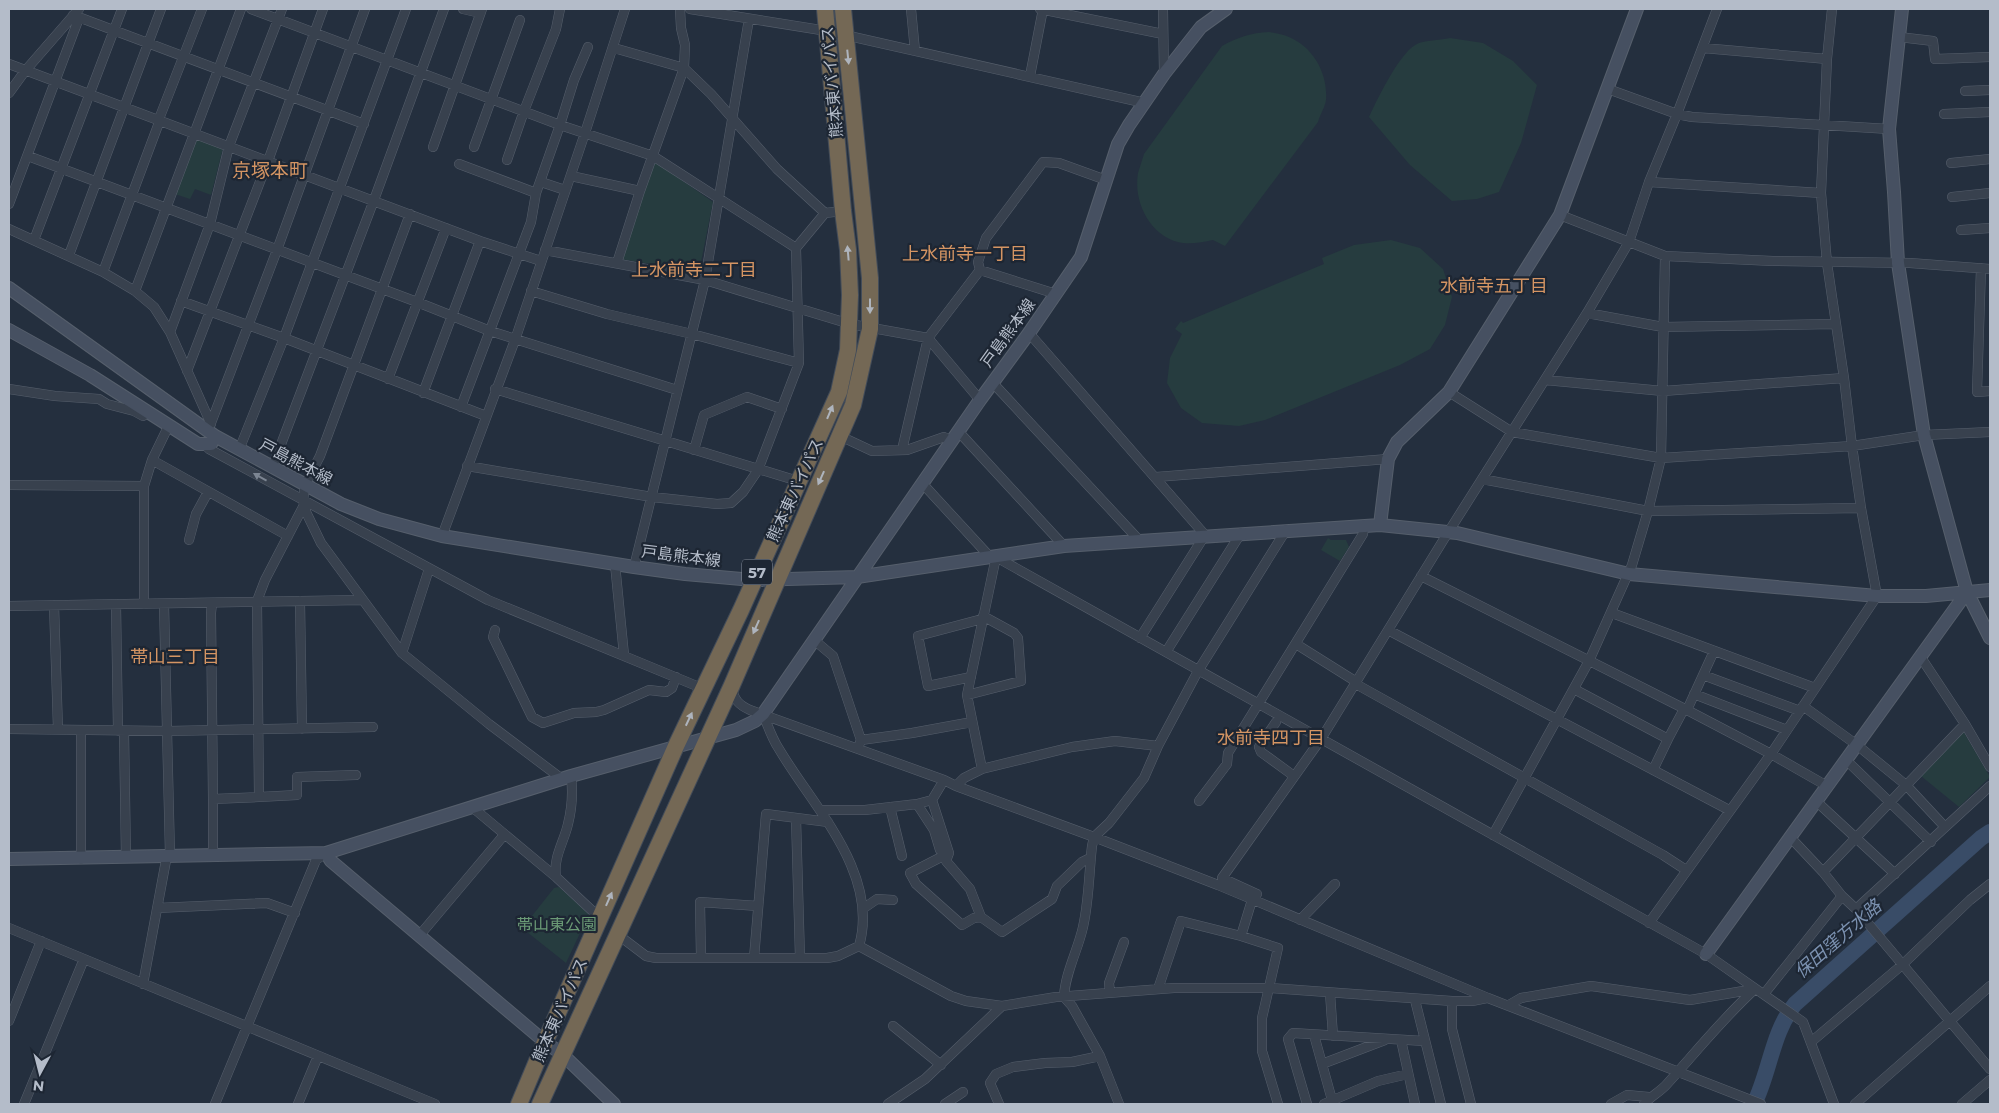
<svg xmlns="http://www.w3.org/2000/svg" width="1999" height="1113" font-family="Montserrat,'Noto Sans JP',sans-serif">
  <rect width="100%" height="100%" fill="#242f3e"/>
  <!-- green -->
  <path fill="#263c3f" d="M1269,32C1275,33 1283,34 1289,37C1313,47 1328,73 1326,100C1325,107 1320,115 1318,122L1225,246L1213,240C1203,242 1194,244 1183,243C1151,238 1133,203 1138,173C1140,167 1142,160 1144,154L1222,46C1238,37 1251,33 1269,32Z
    M1450,38L1483,43L1513,61L1537,85L1521,143L1499,192L1477,199L1452,201L1410,165L1369,117C1377,100 1401,49 1419,43C1429,40 1440,40 1450,38Z
    M196,138L223,148L211,195L195,189L190,199L175,194Z
    M657,163L713,202L699,272L621,259L654,164Z
    M1391,240L1420,248L1443,269L1452,297L1445,325L1430,349L1400,365L1265,420L1239,426L1202,423L1181,408L1167,383L1170,358L1182,334L1175,329L1181,321L1183,323L1324,264L1322,258L1354,245Z
    M1328,538L1331,540H1346L1349,547L1340,561L1321,550Z
    M1963,731L1990,777L1959,807L1921,776Z
    M559,887L589,914L566,963L527,932L524,926L554,888Z"/>
  <g fill="none" stroke-linecap="round" stroke-linejoin="round">
    <!-- river -->
    <path stroke="#394c67" stroke-width="16" d="M1754,1104C1770,1072 1772,1032 1795,1004L1981,838L1990,832"/>
    <!-- street casing -->
    <g stroke="#565f6c" stroke-width="10">
      <path id="street" d="M251,9L560,125L653,156L796,248
        M463,9L480,13
        M690,9L827,31L1145,103
        M911,9L915,51
        M1040,9L1163,34
        M1163,9L1164,74
        M73,15L364,124
        M1899,37L1933,41L1935,59L1990,57
        M614,48L684,68L711,94L777,169L825,213
        M1703,48L1827,59
        M9,64L480,241L541,261
        M1030,76L1043,9
        M1608,89L1677,114L1692,117L1889,129
        M1965,91L1990,90
        M9,93L25,71L79,9
        M1944,114L1990,112
        M159,119L202,9
        M433,147L482,9
        M474,147L520,20
        M28,156L417,302L490,331L677,390
        M507,160L524,111L556,29L560,9
        M1951,163L1990,159
        M459,164L536,193
        M571,176L640,191
        M541,182L565,190
        M1649,182L1821,193
        M1952,197L1990,193
        M9,204L79,18
        M410,214L320,456L305,485L303,501L306,512L321,543L402,653L489,724L562,779
        M1560,215L1665,256L1773,261L1910,263L1990,269
        M9,229L103,272L135,291L154,307L170,332L211,424
        M1961,230L1990,228
        M34,240L122,9
        M545,250L705,280L850,324L928,338L980,400
        M69,255L161,9
        M617,263L640,191L684,68L685,45L681,28L680,9
        M1981,268L1977,392L1990,391
        M980,270L978,262L986,238L1043,162L1059,163L1106,180
        M103,272L160,120
        M135,291L241,9
        M531,291L607,314L692,334L799,363
        M181,301L284,338L486,416
        M1587,313L1663,327L1835,324
        M170,332L210,224L229,146L282,9
        M1029,333L1205,535L1140,638
        M187,371L268,161L323,9
        M388,379L446,228
        M1545,380L1663,391L1844,378
        M992,382L1139,540
        M9,389L55,396L99,399L107,404L134,411L143,416
        M495,389L798,481
        M1449,392L1512,432L1661,458L1852,446L1924,435L1990,432
        M423,393L480,241
        M461,407L531,222L536,193L560,125L574,80L588,47
        M211,423L277,250L365,9
        M958,431L1064,546
        M840,436L872,451L907,450L944,437L951,441
        M205,445L209,449L488,600L704,689
        M239,450L284,338L406,9
        M694,450L704,415L747,397L782,409
        M902,450L928,338L980,270L1056,294
        M152,460L288,536
        M467,466L652,497L717,504L731,503L743,492L758,470L799,363L796,248L825,213L843,211
        M272,468L374,200L444,9
        M1156,477L1388,459
        M1482,479L1648,511L1861,508
        M922,483L991,558
        M9,485L144,486
        M442,536L515,340L585,133L625,9
        M189,540L196,514L208,492
        M615,564L624,655
        M634,567L705,280L749,19
        M1421,576L1687,710L1771,754L1827,786
        M300,601L302,729
        M212,603L211,613L213,799
        M116,604L118,731
        M144,604V486L152,460L169,425L167,424
        M164,604L170,855
        M54,605L58,729
        M9,606L363,600
        M1612,613L1815,688
        M495,630L493,637L532,717L543,723L574,713L596,712L604,710L649,690L666,692L672,688L676,677
        M1388,630L1729,810
        M814,640L833,656L861,740L858,748
        M1296,644L1355,681
        M1166,652L1241,533
        M402,653L429,569
        M1920,656L1965,724L1990,767
        M1703,675L1800,711
        M971,677L928,686L918,636L982,619
        M1354,683L1663,855L1686,870
        M732,688C734,700 739,705 750,710L944,780L956,786L1094,837L1218,885L1488,998L1761,1104
        M1574,689L1668,739L1653,770
        M1694,694L1787,730
        M967,695L1021,681L1018,638L1014,633L983,616
        M1803,706L1857,745L1906,785L1945,827
        M1687,710L1714,651
        M763,714C768,726 772,739 779,749C813,807 880,873 859,946
        M1276,722L1259,747L1261,752L1294,776
        M9,729L168,731L373,727
        M81,731V859
        M124,731L126,857
        M1668,739L1684,709
        M861,740L912,733L972,722
        M1846,760L1931,842
        M982,769L967,695L996,557L1706,954L1803,1022L1834,1104
        M956,786L964,778L982,769L1072,747L1115,741L1158,746
        M259,797L297,795V777L356,775
        M932,800L944,780
        M1199,801L1227,764L1228,753L1363,534L1364,525
        M1816,801L1895,874
        M472,807L556,877L601,919
        M890,807L902,856
        M821,810H865L917,804
        M796,818L800,958
        M1493,835L1589,661L1632,565L1648,511L1661,458L1665,256
        M1790,837L1823,872L1842,896L1856,909L1990,1069
        M940,850L934,830L917,804L932,800L949,853L946,861L970,889L981,917L1002,932L1052,899L1057,886L1082,862L1090,858
        M949,853L910,873L916,884L962,925L974,918L981,917
        M213,855V799L259,797L257,601L265,580L304,505
        M1823,872L1965,724
        M556,877C553,857 564,842 568,824C572,808 573,792 571,776
        M157,908L267,903L295,913
        M864,908L877,899L893,900
        M1856,909L1990,786
        M1300,920L1335,884
        M1649,923L1771,754L1877,596L1861,508L1852,446L1844,378L1827,263L1821,193L1827,59L1832,9
        M9,928L435,1104
        M617,934L646,956L656,958H827L838,956L859,946
        M419,936L504,835
        M1241,936L1252,900L1257,894L1222,878L1321,739L1444,539L1587,313L1629,242L1649,182L1677,114L1717,9
        M859,946L951,996L966,1001L1002,1006L1056,997L1174,988H1270L1452,1001H1472L1487,998
        M701,958L700,902L758,906
        M754,958L766,814L828,822
        M143,984L167,855
        M1158,989L1181,921L1241,936L1278,948L1262,1018V1051L1278,1104
        M1110,993L1109,983L1124,942
        M1330,993L1333,1036
        M1764,994L1842,896
        M1415,1000L1441,1104
        M1452,1001V1029L1471,1104
        M1509,1005L1521,998L1591,986L1690,1000L1755,989
        M9,1021L41,941
        M893,1026L941,1065
        M1314,1035L1332,1100
        M1401,1040L1415,1104
        M1811,1042L1902,965L1970,900L1990,884
        M1322,1064L1385,1040
        M24,1104L84,959
        M215,1104L316,860L326,853
        M298,1104L318,1056
        M888,1104L925,1079L1002,1006
        M945,1104L963,1092
        M999,1104L990,1083L996,1074L1013,1067L1045,1063L1072,1062L1100,1056
        M1119,1104L1100,1056L1072,1006L1064,997C1065,973 1078,950 1083,927C1089,901 1089,872 1092,846L1094,837L1109,823L1144,778L1158,746L1198,671L1286,530
        M1307,1104L1288,1039L1293,1033L1424,1041
        M1324,1104L1378,1081L1408,1074
        M1611,1104L1627,1095L1649,1097
        M1644,1104C1651,1096 1660,1092 1667,1084C1696,1052 1723,1018 1755,989
        M1855,1104L1990,986
        M1962,1104L1990,1080"/>
    </g>
    <!-- secondary casing -->
    <g stroke="#565f6c" stroke-width="14">
      <path id="secondary" d="M1902,9L1889,129L1894,192L1898,263L1924,435L1967,592L1990,638
        M9,288L215,436L341,504L379,519L442,536L634,567L685,574L753,580L857,577L1064,546L1380,525L1457,533L1629,574L1877,596H1926L1990,590
        M9,330L90,375L198,444H211L215,436
        M1380,525L1388,459L1397,442L1449,392L1560,215L1637,9
        M326,853L331,861L545,1042L562,1054L614,1104
        M9,859L326,853L571,776L736,730L755,721L763,714L980,400L1029,333L1081,257L1118,144L1129,125L1164,74L1201,27L1226,9
        M1706,954L1967,592"/>
    </g>
    <!-- highway casing -->
    <g stroke="#434c59" stroke-width="18">
      <path id="highway" d="M519,1104L545,1042L676,746L741,610L839,392L848,350L850,295L848,250L843,211L825,9
        M540,1104L732,685L853,405L870,329V278L843,9"/>
    </g>
    <!-- street -->
    <use href="#street" stroke="#38414e" stroke-width="9"/>
    <!-- secondary -->
    <use href="#secondary" stroke="#465061" stroke-width="12"/>
    <!-- highway -->
    <use href="#highway" stroke="#746855" stroke-width="16"/>
  </g>
  <!-- one-way arrows -->
  <defs><path id="oneway-solid" d="M-6-.8H1V-3.2L6.5 0L1 3.2V.8H-6Z" transform="scale(1.25)"/></defs>
  <g fill="#aeb4bd">
    <use href="#oneway-solid" transform="translate(848 57) rotate(84)"/>
    <use href="#oneway-solid" transform="translate(848 253) rotate(-95)"/>
    <use href="#oneway-solid" transform="translate(870 306) rotate(90)"/>
    <use href="#oneway-solid" transform="translate(830 412) rotate(-67)"/>
    <use href="#oneway-solid" transform="translate(821 478) rotate(114)"/>
    <use href="#oneway-solid" transform="translate(756 627) rotate(114)"/>
    <use href="#oneway-solid" transform="translate(689 719) rotate(-65)"/>
    <use href="#oneway-solid" transform="translate(609 899) rotate(-66)"/>
  </g>
  <use fill="#7c8592" href="#oneway-solid" transform="translate(260 477) rotate(-151)"/>
  <g text-anchor="middle" dominant-baseline="central" stroke-width="4.5" stroke-linejoin="round" paint-order="stroke">
    <!-- shield labels -->
    <rect fill="#1d2633" stroke="#878f9c" stroke-width="1" x="742" y="559.5" width="30" height="25" rx="4"/>
    <g font-size="15" font-weight="bold" fill="#b4bcc9">
      <text x="757" y="572">57</text>
    </g>
    <!-- street labels -->
    <g font-size="16" fill="#b4bcc9" stroke="#1d2633">
      <text transform="translate(832 82) rotate(-95)">熊本東バイパス</text>
      <text transform="translate(1008 333) rotate(-54)">戸島熊本線</text>
      <text transform="translate(296 462) rotate(28)">戸島熊本線</text>
      <text transform="translate(795 490) rotate(-65)">熊本東バイパス</text>
      <text transform="translate(681 556) rotate(7)">戸島熊本線</text>
      <text transform="translate(560 1010) rotate(-66)">熊本東バイパス</text>
    </g>
    <!-- park labels -->
    <g font-size="16" fill="#6b9a76" stroke="#1d2633">
      <text x="557" y="924">帯山東公園</text>
    </g>
    <!-- neighbourhood labels -->
    <g font-size="18" fill="#d59563" stroke="#1d2633">
      <text x="965" y="254">上水前寺一丁目</text>
      <text x="694" y="270">上水前寺二丁目</text>
      <text x="1494" y="286">水前寺五丁目</text>
      <text x="175" y="657">帯山三丁目</text>
      <text x="1271" y="738">水前寺四丁目</text>
    </g>
    <!-- water labels -->
    <g font-size="18" font-style="italic" fill="#7c92b1" stroke="#1d2633">
      <text transform="translate(1838 939) rotate(-41)">保田窪方水路</text>
    </g>
    <!-- quarter labels -->
    <g font-size="19" fill="#d59563" stroke="#1d2633">
      <text x="270" y="170">京塚本町</text>
    </g>
  </g>
  <!-- border -->
  <rect width="1999" height="1113" fill="none" stroke="#b4bcc9" stroke-width="20"/>
  <!-- north arrow -->
  <g transform="translate(40 1073) rotate(187)" stroke="#1d2633" stroke-width="4" paint-order="stroke">
  <path d="M0-4L9 19L0 12L-9 19Z" fill="#b4bcc9"/>
  <text y="-8" font-size="14" font-weight="bold" text-anchor="middle" fill="#b4bcc9">N</text>
  </g>
</svg>
